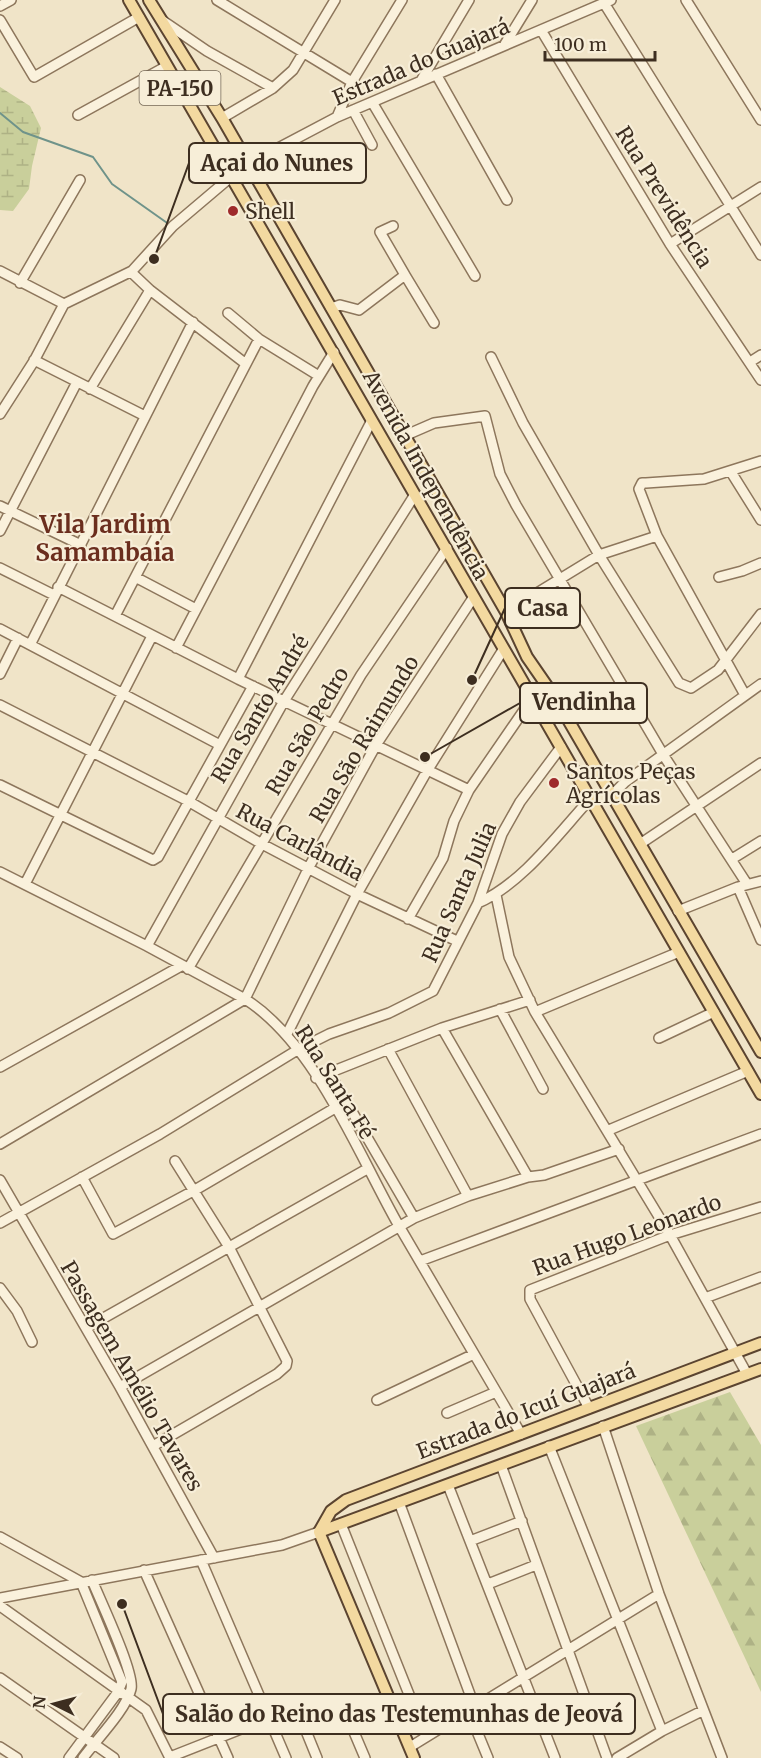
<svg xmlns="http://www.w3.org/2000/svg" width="761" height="1758" font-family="Merriweather,serif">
  <defs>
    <pattern id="forest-firs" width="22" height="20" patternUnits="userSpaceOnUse" patternTransform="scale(1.5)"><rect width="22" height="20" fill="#c9cf9b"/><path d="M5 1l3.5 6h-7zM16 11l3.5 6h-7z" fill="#aeb285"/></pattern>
    <pattern id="wetland-marsh" width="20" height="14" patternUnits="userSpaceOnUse" patternTransform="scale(1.5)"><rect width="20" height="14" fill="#c9cf9b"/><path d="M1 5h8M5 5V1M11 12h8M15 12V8" fill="none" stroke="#aeb285"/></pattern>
  </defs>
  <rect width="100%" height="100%" fill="#f0e4c8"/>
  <!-- forest -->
  <path fill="url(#forest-firs)" d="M730,1392L761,1445V1692L636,1426Z"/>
  <!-- wetland -->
  <path fill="url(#wetland-marsh)" d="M0,87L30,106L41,128L32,166L29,189L13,211L0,210Z"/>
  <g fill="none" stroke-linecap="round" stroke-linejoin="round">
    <!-- stream -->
    <path stroke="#6f938a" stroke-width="2" d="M0,113L23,132L93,157L112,184L170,225"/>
    <!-- minor casing -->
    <g stroke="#8d765c" stroke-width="12">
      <path id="minor" d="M217,0L352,82
        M686,0L761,120
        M604,3L761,255
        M0,6L11,0
        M0,20L34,77L139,17
        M163,21L207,51L273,88
        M541,30L670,244L761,380
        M505,44L532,0
        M436,74L507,200
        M422,79L469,0
        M372,102L475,276
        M353,110L372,145
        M78,115L167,66
        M337,117L352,82L402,0
        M222,118L273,88L293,70L335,0
        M248,164L337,117L611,0
        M670,244L761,187
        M0,271L64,304
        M131,272L150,290L246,364
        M405,275L434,323
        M20,283L80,180
        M64,304L132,271L173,226L232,176
        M331,308L340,305L359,310L405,275L380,232L393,226
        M228,313L259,339L319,376
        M491,357L523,423L599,555L679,683L691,688L718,670L761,614
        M34,360L145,416
        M750,362L761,355
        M90,389L150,290
        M0,414L34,361L64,304
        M404,436L434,423L485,416L500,474L516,505L664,756L747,884
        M731,472L761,520
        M0,506L81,545
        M0,531L77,382
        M0,568L54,595
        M719,577L742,571L761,563
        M137,578L196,609
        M58,587L238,679L469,790
        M506,612L599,555L657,536
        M115,616L259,339
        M0,629L220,745
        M31,643L193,322
        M176,648L313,386L334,352
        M0,674L18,638
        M238,679L371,422
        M745,695L657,536L639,489L642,483H646L704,479L761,461
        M0,705L188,801L262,844L357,894L457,941
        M0,785L153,860L158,857L253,686
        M611,796L625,782L761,684
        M640,844L761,763
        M732,859L761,841
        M0,872L147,946L245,999C316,1044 358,1154 399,1226C439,1295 480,1364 521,1434
        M25,884L152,636
        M738,887L761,940
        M496,895L509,957L535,1012L670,1235L747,1374
        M478,903C523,883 557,835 591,798
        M678,911L738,887L761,881
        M408,919L443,858L454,821L469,790L533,697
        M147,946L284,701L414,496
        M188,969L361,675L447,548
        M500,1009L543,1089
        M535,1012L679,952
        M442,1028L528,1177
        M287,1034L357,894L427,771L503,650
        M659,1038L714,1012
        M388,1049L468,1196
        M0,1067L181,966
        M329,1072L414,1218
        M316,1078L442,1028L530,1000
        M609,1130L748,1071
        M0,1144L245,999L309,867L376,745L473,598
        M82,1177L113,1234L195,1190L335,1108
        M0,1180L120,1387L214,1558
        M0,1223L160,1134L299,1049L329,1034L389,1013L433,991L478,903L502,834L520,802L561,747
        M420,1261L761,1134
        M0,1288L17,1311L32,1342
        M705,1298L761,1277
        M86,1328L367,1169
        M120,1387L414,1218L468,1196L528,1177L544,1175L619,1149
        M377,1400L474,1354
        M589,1408L530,1299V1290L670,1235L761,1207
        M447,1413L496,1392
        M603,1426L659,1594L722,1758
        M153,1446L277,1374L286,1366L287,1361L229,1247L175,1161
        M549,1446L662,1731
        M501,1465L607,1758
        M448,1485L555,1758
        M399,1502L475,1708
        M341,1524L426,1737
        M0,1537L81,1582
        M470,1541L522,1521
        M201,1560L286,1758
        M144,1570L228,1758
        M488,1584L536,1565
        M0,1598L282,1545L319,1532
        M0,1606L146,1710L170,1758
        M0,1678L114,1758
        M469,1712L488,1758
        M348,1718L365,1758
        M306,1731L317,1758
        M0,1747L17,1758
        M410,1747L659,1594
        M170,1757L269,1718
        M69,1758L118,1692L122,1682L81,1582
        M83,1758C96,1740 126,1710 131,1689C135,1673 100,1600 92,1580
        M617,1758L662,1731L702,1711"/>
    </g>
    <!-- major casing -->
    <g stroke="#5b4430" stroke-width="14">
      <path id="major" d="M129,0L761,1094
        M149,0L222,118L506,612L527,657L556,699L761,1052
        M319,1532L331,1511L346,1500L761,1343
        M319,1532L761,1369
        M319,1532L414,1758"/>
    </g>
    <!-- minor -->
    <use href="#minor" stroke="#faf1dc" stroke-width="9"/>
    <!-- major -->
    <use href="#major" stroke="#f3d9a0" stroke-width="10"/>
  </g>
  <!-- markers -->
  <g fill="#9e2a2b" stroke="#f7eed8" stroke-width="2">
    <circle cx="233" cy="211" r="6"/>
    <circle cx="554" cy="783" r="6"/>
  </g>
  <g text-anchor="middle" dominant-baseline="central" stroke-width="4.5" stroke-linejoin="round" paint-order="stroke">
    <!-- shield labels -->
    <rect fill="#f7eed8" stroke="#756857" stroke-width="1.5" x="139.5" y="71" width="81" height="34" rx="4.5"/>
    <g font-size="20" font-weight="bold" fill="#3d2e20">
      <text x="180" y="88">PA-150</text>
    </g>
    <!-- street labels -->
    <g font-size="21" fill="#3d2e20" stroke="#f7eed8">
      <text transform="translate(421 62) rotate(-23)">Estrada do Guajará</text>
      <text transform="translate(664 197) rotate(58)">Rua Previdência</text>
      <text transform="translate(426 475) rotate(61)">Avenida Independência</text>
      <text transform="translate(260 709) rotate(-59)">Rua Santo André</text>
      <text transform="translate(307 731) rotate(-60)">Rua São Pedro</text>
      <text transform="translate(364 739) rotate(-59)">Rua São Raimundo</text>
      <text transform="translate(300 842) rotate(28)">Rua Carlândia</text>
      <text transform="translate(459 892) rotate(-66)">Rua Santa Julia</text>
      <text transform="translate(335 1082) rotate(58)">Rua Santa Fé</text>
      <text transform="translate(627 1235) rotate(-20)">Rua Hugo Leonardo</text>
      <text transform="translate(132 1376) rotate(60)">Passagem Amélio Tavares</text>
      <text transform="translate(526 1411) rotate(-21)">Estrada do Icuí Guajará</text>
    </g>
    <!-- poi labels -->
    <g font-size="21" fill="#3d2e20" stroke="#f7eed8" text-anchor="start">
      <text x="245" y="211">Shell</text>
      <text x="566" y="771">Santos Peças<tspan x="566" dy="24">Agrícolas</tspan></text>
    </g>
    <!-- quarter labels -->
    <g font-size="24" font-weight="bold" fill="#6b2e1e" stroke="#f7eed8">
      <text x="105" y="524">Vila Jardim<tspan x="105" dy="28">Samambaia</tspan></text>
    </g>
  </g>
  <!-- callouts -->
  <path fill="none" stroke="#3d2e20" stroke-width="2" d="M154 259L189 163M472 680L505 608M425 757L520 703M122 1604L163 1714"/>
  <g fill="#3d2e20" stroke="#f7eed8" stroke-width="2">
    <circle cx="154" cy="259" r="6"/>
    <circle cx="472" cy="680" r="6"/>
    <circle cx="425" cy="757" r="6"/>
    <circle cx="122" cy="1604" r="6"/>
  </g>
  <g fill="#f7eed8" stroke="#3d2e20" stroke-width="2">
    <rect x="189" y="143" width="177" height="40" rx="6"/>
    <rect x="505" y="588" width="75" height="40" rx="6"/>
    <rect x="520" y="683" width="127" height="40" rx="6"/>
    <rect x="163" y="1694" width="472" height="40" rx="6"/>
  </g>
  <g font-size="22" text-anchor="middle" font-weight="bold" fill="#3d2e20">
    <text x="277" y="171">Açai do Nunes</text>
    <text x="543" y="616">Casa</text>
    <text x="584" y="710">Vendinha</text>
    <text x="399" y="1722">Salão do Reino das Testemunhas de Jeová</text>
  </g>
  <!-- north arrow -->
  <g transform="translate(54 1704) rotate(276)" stroke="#f7eed8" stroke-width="4.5" paint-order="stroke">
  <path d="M0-4.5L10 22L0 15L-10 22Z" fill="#3d2e20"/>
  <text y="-9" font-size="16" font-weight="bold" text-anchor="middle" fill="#3d2e20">N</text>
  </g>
  <!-- scale -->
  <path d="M545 51v9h110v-9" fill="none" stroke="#3d2e20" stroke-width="3"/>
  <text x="554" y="51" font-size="18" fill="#3d2e20" stroke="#f7eed8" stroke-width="4.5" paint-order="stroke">100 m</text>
</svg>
